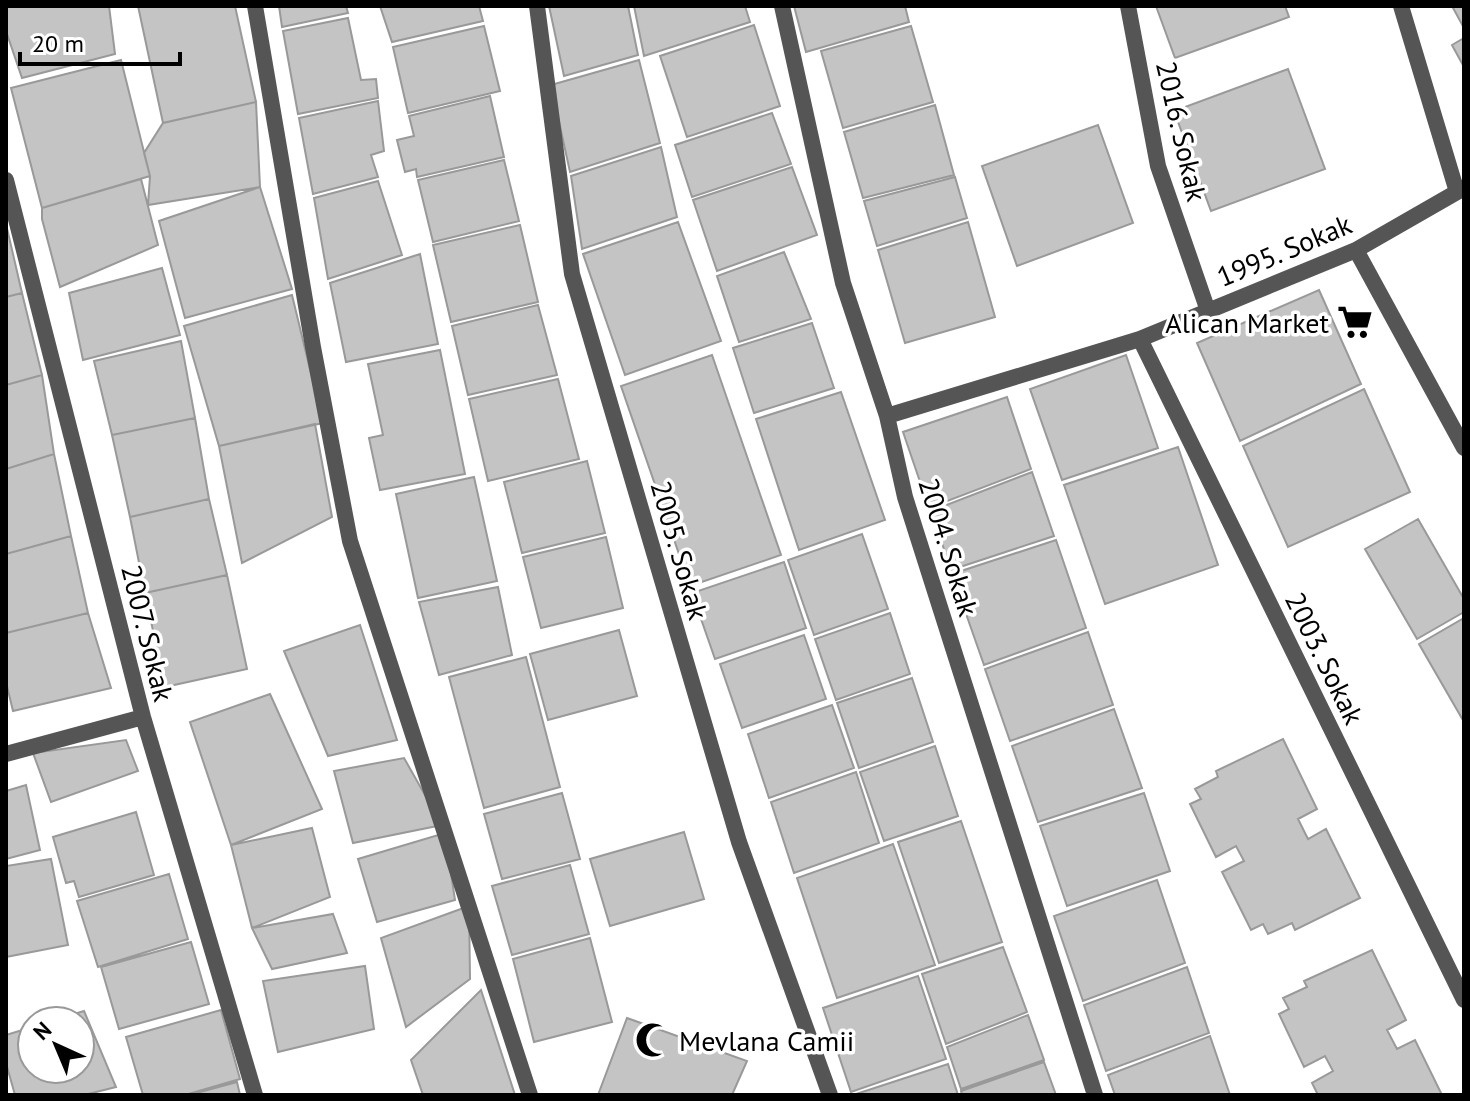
<svg xmlns="http://www.w3.org/2000/svg" width="1470" height="1101" font-family="'PT Sans',sans-serif">
  <rect width="100%" height="100%" fill="#fff"/>
  <!-- building -->
  <path fill="#c4c4c4" stroke="#999" stroke-width="2" d="M6,6H109L115,54L22,78L6,31Z
    M138,6H235L256,102L163,123Z
    M279,6H346L348,13L282,27Z
    M380,6H479L483,21L392,42Z
    M549,6H628L638,55L564,76Z
    M634,6H745L750,22L644,56Z
    M794,6H905L909,22L806,52Z
    M1156,6H1285L1289,17L1175,58Z
    M1452,6H1464V28Z
    M348,18L361,80L376,79L378,98L298,114L283,31Z
    M754,25L780,106L687,137L660,56Z
    M484,26L500,91L408,113L393,47Z
    M911,26L933,102L843,128L821,51Z
    M1464,38V67L1452,45Z
    M121,60L150,176L42,208L11,88Z
    M639,60L660,143L570,172L551,85Z
    M1288,69L1325,169L1211,211L1174,111Z
    M490,96L504,157L417,177L416,169L405,172L397,140L414,136L409,116Z
    M378,101L384,151L371,155L378,177L313,194L299,118Z
    M256,102L260,187L148,205L150,176L144,153L163,123Z
    M935,105L954,175L863,198L844,132Z
    M772,113L791,164L692,197L675,145Z
    M1098,125L1133,223L1017,266L982,166Z
    M661,147L677,217L582,249L571,176Z
    M504,160L519,221L433,242L418,180Z
    M792,167L817,235L717,271L693,200Z
    M955,177L967,218L877,246L864,201Z
    M141,179L158,245L60,287L42,219V208Z
    M378,181L402,255L328,279L314,198Z
    M260,187L292,289L185,318L159,221Z
    M678,222L721,341L625,375L583,254Z
    M968,222L995,317L905,343L878,250Z
    M6,224L22,293L6,297Z
    M520,225L538,302L451,322L433,245Z
    M784,252L811,319L739,342L717,276Z
    M420,254L438,344L346,362L330,283Z
    M162,268L180,335L83,360L69,293Z
    M1319,290L1361,384L1240,441L1197,343Z
    M22,293L42,375L6,385V297Z
    M292,295L323,423L219,446L184,326Z
    M538,305L557,375L468,395L452,326Z
    M812,323L834,388L754,413L733,348Z
    M181,341L195,418L112,435L94,361Z
    M440,350L465,474L380,490L369,438L383,435L368,364Z
    M712,355L781,555L690,586L621,386Z
    M1126,355L1158,448L1062,480L1030,389Z
    M42,375L54,454L6,469V385Z
    M558,379L579,459L488,481L469,399Z
    M1364,389L1410,492L1288,547L1243,446Z
    M841,392L885,520L799,550L756,419Z
    M1007,397L1031,469L929,508L903,432Z
    M195,418L209,499L130,517L112,435Z
    M315,424L332,517L242,563L219,446Z
    M1178,447L1218,565L1105,604L1064,485Z
    M54,454L71,536L6,554V469Z
    M587,461L605,533L522,553L504,482Z
    M1032,472L1054,536L951,570L931,511Z
    M474,477L497,581L418,598L396,494Z
    M209,499L227,575L145,593L130,517Z
    M1418,519L1464,599V612L1417,639L1365,549Z
    M862,534L888,609L814,635L788,560Z
    M71,536L88,613L6,633V554Z
    M606,537L623,608L541,628L523,557Z
    M1056,540L1086,628L984,665L952,574Z
    M784,562L806,628L715,659L692,593Z
    M227,575L247,669L165,687L145,593Z
    M498,587L512,655L439,675L419,602Z
    M88,613L111,688L13,711L6,682V633Z
    M890,613L910,674L836,700L815,639Z
    M1464,618V722L1419,644Z
    M360,625L397,740L328,756L284,651Z
    M619,630L637,696L548,720L530,654Z
    M1088,632L1113,705L1010,741L985,669Z
    M804,635L826,699L742,728L720,664Z
    M526,657L560,787L484,808L449,677Z
    M912,678L933,742L859,768L837,703Z
    M270,694L322,809L231,845L190,722Z
    M832,705L854,768L769,798L748,734Z
    M1114,709L1142,788L1038,822L1012,746Z
    M1283,739L1317,809L1298,819L1308,839L1326,829L1360,898L1295,930L1292,923L1268,934L1263,924L1251,930L1222,872L1244,861L1236,846L1216,857L1190,804L1201,799L1195,789L1218,777L1216,771Z
    M126,740L138,771L51,802L33,753Z
    M935,746L958,816L884,841L860,772Z
    M404,758L442,825L353,843L334,771Z
    M856,772L879,843L794,873L771,802Z
    M26,785L40,850L6,859V791Z
    M562,793L580,859L502,879L484,814Z
    M1144,793L1170,871L1067,906L1040,826Z
    M136,812L154,875L79,897L74,881L66,883L53,837Z
    M961,821L1002,942L939,963L898,842Z
    M312,828L330,897L252,928L231,845Z
    M684,832L704,899L610,926L590,859Z
    M445,833L455,900L377,922L358,859Z
    M893,844L935,965L837,998L797,878Z
    M51,859L68,945L6,957V866Z
    M570,865L589,934L512,955L492,886Z
    M169,874L188,939L98,967L77,901Z
    M1157,880L1185,963L1083,1001L1054,916Z
    M469,906L470,979L406,1027L381,938Z
    M333,914L347,953L272,969L252,928Z
    M590,938L612,1022L534,1042L513,959Z
    M191,942L209,1004L119,1029L101,967Z
    M1003,947L1027,1012L946,1044L922,974Z
    M1372,950L1406,1020L1387,1030L1397,1049L1415,1040L1442,1095H1318L1312,1083L1333,1071L1325,1056L1304,1067L1279,1014L1289,1009L1283,998L1307,987L1304,981Z
    M365,966L374,1029L278,1052L263,981Z
    M1187,967L1209,1033L1106,1071L1084,1005Z
    M918,976L946,1059L851,1092L823,1008Z
    M481,990L515,1095H423L411,1060Z
    M221,1010L240,1079L185,1095H143L126,1037Z
    M84,1011L116,1087L84,1095H15L6,1063V1035L32,1027V1069H80V1021H51Z
    M1028,1015L1044,1060L961,1089L947,1047Z
    M627,1018L747,1061L732,1095H598Z
    M1210,1036L1230,1095H1115L1108,1075Z
    M1044,1062L1056,1095H962L961,1091Z
    M948,1064L958,1095H853Z
    M237,1082L240,1095H189Z"/>
  <g fill="none" stroke-linecap="round" stroke-linejoin="round">
    <!-- street -->
    <path stroke="#555" stroke-width="16" d="M255,6L313,347L350,541L530,1095
      M537,6L572,274L739,842L830,1095
      M782,6L843,283L887,416L905,497L1095,1095
      M1128,6L1158,166L1208,311
      M1401,6L1457,192
      M6,180L143,717L255,1095
      M1356,250L1464,448
      M1140,339L1464,1000
      M887,416L1140,339L1356,250L1464,188
      M6,754L143,717"/>
  </g>
  <!-- icons -->
  <defs>
    <g id="supermarket-bare" transform="scale(2.76)"><path d="M-6-5.5h2.5l.6 2H6L4.5 2H-2.5L-4.4-4H-6ZM-1.5 3.2a1.3 1.3 0 1 0 .1 0ZM3 3.2a1.3 1.3 0 1 0 .1 0Z" fill="#000" stroke="#fff" stroke-width="2.5" paint-order="stroke"/></g>
    <g id="mosque-bare" transform="scale(2.76)"><path d="M3.5-4.9A6 6 0 1 0 3.5 4.9A5 5 0 1 1 3.5-4.9Z" fill="#000" stroke="#fff" stroke-width="2.5" paint-order="stroke"/></g>
  </defs>
  <g fill-rule="evenodd">
    <use href="#supermarket-bare" x="1355" y="322"/>
    <use href="#mosque-bare" x="653" y="1040"/>
  </g>
  <g text-anchor="middle" dominant-baseline="central" stroke-width="7" stroke-linejoin="round" paint-order="stroke">
    <!-- street labels -->
    <g font-size="28" fill="#000" stroke="#fff">
      <text transform="translate(1182 131) rotate(77)">2016. Sokak</text>
      <text transform="translate(1284 250) rotate(-23)">1995. Sokak</text>
      <text transform="translate(949 547) rotate(73)">2004. Sokak</text>
      <text transform="translate(680 550) rotate(74)">2005. Sokak</text>
      <text transform="translate(148 633) rotate(76)">2007. Sokak</text>
      <text transform="translate(1325 658) rotate(64)">2003. Sokak</text>
    </g>
    <!-- poi labels -->
    <g font-size="28" fill="#000" stroke="#fff" text-anchor="end">
      <text x="1329" y="322">Alican Market</text>
      <text x="679" y="1040" text-anchor="start">Mevlana Camii</text>
    </g>
  </g>
  <!-- border -->
  <rect width="1470" height="1101" fill="none" stroke="#000000" stroke-width="16"/>
  <!-- north arrow -->
  <g transform="translate(56 1045) rotate(316)"><circle r="38" fill="#ffffff" stroke="#999999" stroke-width="2"/>
  <path d="M0-6L14 30L0 20L-14 30Z" fill="#000000"/>
  <text y="-12" font-size="22" font-weight="bold" text-anchor="middle" fill="#000000">N</text>
  </g>
  <!-- scale -->
  <path d="M20 52v12h160v-12" fill="none" stroke="#000000" stroke-width="4"/>
  <text x="32" y="52" font-size="24" fill="#000000" stroke="#ffffff" stroke-width="6" paint-order="stroke">20 m</text>
</svg>
